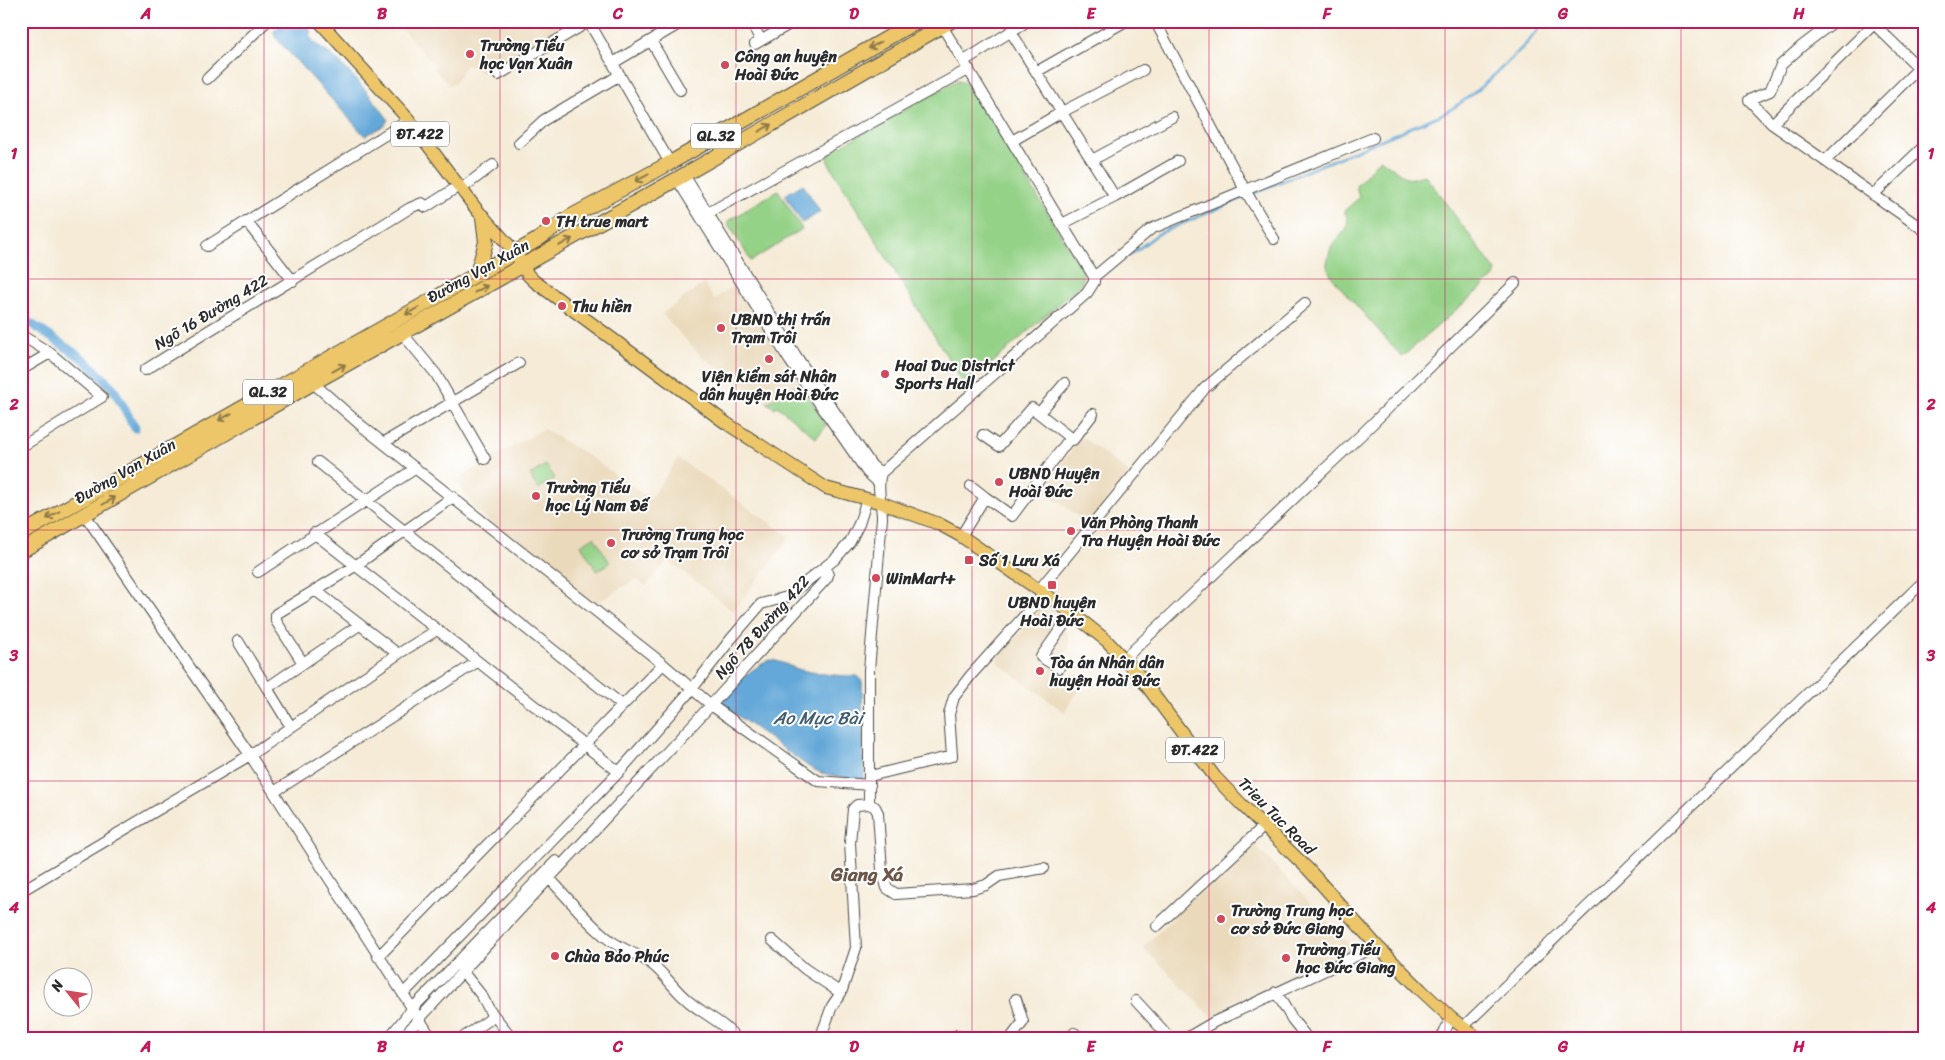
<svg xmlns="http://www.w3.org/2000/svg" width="1945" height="1060" font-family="Sriracha,sans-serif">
  <rect width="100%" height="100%" fill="#fff"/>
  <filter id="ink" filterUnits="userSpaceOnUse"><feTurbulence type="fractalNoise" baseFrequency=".02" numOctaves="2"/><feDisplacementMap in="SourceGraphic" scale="10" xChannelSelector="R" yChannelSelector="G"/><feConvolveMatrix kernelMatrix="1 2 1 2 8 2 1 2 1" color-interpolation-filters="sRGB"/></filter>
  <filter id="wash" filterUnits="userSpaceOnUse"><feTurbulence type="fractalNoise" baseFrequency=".0096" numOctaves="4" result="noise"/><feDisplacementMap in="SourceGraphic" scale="20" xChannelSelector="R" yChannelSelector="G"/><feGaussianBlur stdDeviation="1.12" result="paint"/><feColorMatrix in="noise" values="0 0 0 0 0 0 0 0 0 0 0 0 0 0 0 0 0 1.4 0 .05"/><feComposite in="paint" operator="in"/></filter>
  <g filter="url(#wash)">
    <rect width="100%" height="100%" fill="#f5ebd7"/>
    <!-- built -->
    <path fill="#ead9ba" d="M405,21H574L522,49L485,73L466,65L454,84L449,85L433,68L435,66L399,25Z
      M740,281L800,382L767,403L730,375L703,358L662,314L704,283L714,300Z
      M544,429L590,457L650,499L678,458L790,537L733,611L668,560L646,586L636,579L594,605L568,584L562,573L557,575L474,509L457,480L493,457Z
      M1082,437L1129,473L1088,524L1042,489Z
      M1039,605L1066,632L1069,639V648L1062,657L1070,664L1065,672L1081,688L1064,712L998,663V657L1022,631Z
      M1252,842L1357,952L1214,1019L1143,947Z"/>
    <!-- green -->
    <path fill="#94d287" stroke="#607e59" d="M958,80L969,83L1083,272L1081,284L973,380L962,381L828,162L830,152Z
      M1380,159L1408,179L1425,175L1496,271L1494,277L1402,357L1334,280C1332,276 1327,270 1327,265C1327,260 1330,250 1332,246C1340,234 1354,227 1344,211L1359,198L1356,186Z
      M778,190L802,229L751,261L727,222Z
      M800,382L826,426L816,438L777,406L775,408L767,403Z
      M546,465L555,478L538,489L530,475Z
      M594,537L610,563L597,571L581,545Z"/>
    <!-- water -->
    <path fill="#63a8d8" stroke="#476a82" d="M284,21H303L311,31L309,36C319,49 326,50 336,59C355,77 373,98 388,119L385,125L365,136L275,37L274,31Z
      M803,184L820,212L802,223L785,195Z
      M770,660C781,661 790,667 801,670C819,674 838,676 857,676L862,681L864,777L862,781L821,773L809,767L723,705V700C736,683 750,669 770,660Z"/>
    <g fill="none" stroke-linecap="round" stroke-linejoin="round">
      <!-- stream -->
      <path stroke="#63a8d8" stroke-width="2.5" d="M1250,195L1445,113C1476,95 1502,68 1528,42C1534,35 1539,28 1546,21
        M1129,256L1158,234L1245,197"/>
      <!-- canal -->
      <path stroke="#63a8d8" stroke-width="9" d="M21,317L85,360L113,388L135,428"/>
    </g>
  </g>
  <g filter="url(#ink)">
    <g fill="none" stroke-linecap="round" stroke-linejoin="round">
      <!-- minor casing -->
      <g stroke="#494845" stroke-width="12">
        <path id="minor" d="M750,21L761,40
          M1877,21L1772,124L1924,230
          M589,22L670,163
          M1874,24L1923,72
          M1011,32L1115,197
          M651,41L680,90
          M755,44L795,21
          M964,61L1026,22
          M613,63L684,21
          M1036,72L1126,21
          M498,75L590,21
          M207,79L267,21
          M1772,124L1749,100L1770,91L1781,65L1802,46L1835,21
          M1012,141L1062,112L1143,70
          M519,143L544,120L620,75
          M1092,160L1172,117
          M1825,161L1919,68
          M684,175L796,356L872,466L881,473
          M677,179L790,361L867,472L878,482
          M461,189L493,165
          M1873,195L1924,146
          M708,213L969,69
          M246,221L293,281
          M1062,224L1115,197L1178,161
          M1274,239L1245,190L1373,138
          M207,246L409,120
          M1094,277L1151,229L1245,190L1155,21
          M402,333L436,374L485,459
          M21,335L50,353L102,397L21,447
          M21,370L50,353
          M145,370C233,315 322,263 410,208L422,203L426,207L459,186
          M313,383L363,427L663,664L711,705L818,781L870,785
          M1039,413L1065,383
          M983,435L999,446L1032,408L1073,440L1093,414
          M383,443L519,363
          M318,462L622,705
          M971,486L985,497
          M85,515L250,755L432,1039
          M314,533L619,772
          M961,536L985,497L1012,516L1070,438
          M258,572L416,468
          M315,590L398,654
          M1039,590L1205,388L1305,303
          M238,641L267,688
          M1124,659L1362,434L1515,283
          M303,663L276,621V614L355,566L453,497
          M1059,668L1041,657L1072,613
          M291,727L267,688L359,625
          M870,776L952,756L949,714L954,697L971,675L1044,594
          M274,792L477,662
          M869,804V670L882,518C882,503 876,487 881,473L1087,293L1094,282V277L942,26
          M549,878C569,899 588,924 611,941C625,951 641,955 654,966C666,976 674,989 686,999C702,1014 724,1022 737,1039
          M21,891L250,755L398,654L437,630
          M1157,926L1263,827
          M772,940L805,969L841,993
          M378,957L663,664
          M1276,992L1292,1019L1308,1039
          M404,993L619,772L692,689L731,639L761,604L787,597L835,559L850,542L859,524L867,499
          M1136,1001L1171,1039
          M491,1012L513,1039
          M1463,1027L1924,581
          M388,1039L413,1008L556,861
          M401,1039L485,947L711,705L827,578L828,575L825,567
          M461,1039L489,1020L492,1015L482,996L462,971
          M820,1039L832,1006L841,993L856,948L850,843L853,809L857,805L869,804L875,807L878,813L882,870L887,888L896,894L973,889L986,885L999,876L1044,868
          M953,1039L957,1035
          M1010,1039L1023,1022L1016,999
          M1069,1039L1074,1033L1083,1039
          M1185,1039L1214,1022L1377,946
          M1316,1039H1319
          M1441,1039L1451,1018"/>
      </g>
      <!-- major casing -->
      <g stroke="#494845" stroke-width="14">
        <path id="major" d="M319,21L409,120L477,210L515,252L528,275L534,281L726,423L826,488L882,503L939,524L961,536L1072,613L1107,641L1138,674L1215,777L1241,804L1308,869L1377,946L1422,991L1451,1018L1479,1039"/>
      </g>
      <!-- highway casing -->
      <g stroke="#494845" stroke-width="16">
        <path id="highway" d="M477,274L486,242L483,217
          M21,534L537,240L570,217L670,163L917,21
          M21,551L313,383L677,179L951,21"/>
      </g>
      <!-- minor -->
      <use href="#minor" stroke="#fff" stroke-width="10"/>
      <!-- major -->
      <use href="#major" stroke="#ecc669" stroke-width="12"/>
      <!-- highway -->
      <use href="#highway" stroke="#ecc669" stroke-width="14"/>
    </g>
    <!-- one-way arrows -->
    <defs><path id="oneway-shaft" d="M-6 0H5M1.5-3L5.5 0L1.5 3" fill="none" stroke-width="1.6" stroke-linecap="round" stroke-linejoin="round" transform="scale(1.25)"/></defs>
    <g stroke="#8c784a">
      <use href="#oneway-shaft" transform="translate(875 45) rotate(151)"/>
      <use href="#oneway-shaft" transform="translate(765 128) rotate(-30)"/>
      <use href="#oneway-shaft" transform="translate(642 178) rotate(152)"/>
      <use href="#oneway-shaft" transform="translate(566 242) rotate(-29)"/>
      <use href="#oneway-shaft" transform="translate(481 289) rotate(-29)"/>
      <use href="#oneway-shaft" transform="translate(412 311) rotate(151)"/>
      <use href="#oneway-shaft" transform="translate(339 368) rotate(-29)"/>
      <use href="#oneway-shaft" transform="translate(225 417) rotate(151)"/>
      <use href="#oneway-shaft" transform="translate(109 501) rotate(-30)"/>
      <use href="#oneway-shaft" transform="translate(53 515) rotate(150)"/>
    </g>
  </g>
  <!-- grid -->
  <path fill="none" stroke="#c2185b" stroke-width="1" stroke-opacity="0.55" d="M264,21V1039M500,21V1039M736,21V1039M972,21V1039M1209,21V1039M1445,21V1039M1681,21V1039M21,279H1924M21,530H1924M21,781H1924"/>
  <!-- markers -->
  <g fill="#d1495b" stroke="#fff" stroke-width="2">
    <circle cx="470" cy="54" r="5"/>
    <circle cx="725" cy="65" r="5"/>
    <circle cx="546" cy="221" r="5"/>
    <circle cx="562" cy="306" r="5"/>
    <circle cx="721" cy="328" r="5"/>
    <circle cx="769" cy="359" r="5"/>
    <circle cx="885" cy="374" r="5"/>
    <circle cx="999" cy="482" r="5"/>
    <circle cx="536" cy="496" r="5"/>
    <circle cx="1071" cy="531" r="5"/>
    <circle cx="611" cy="543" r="5"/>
    <rect x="964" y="555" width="10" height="10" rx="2.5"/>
    <circle cx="876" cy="578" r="5"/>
    <rect x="1047" y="580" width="10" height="10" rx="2.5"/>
    <circle cx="1040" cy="671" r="5"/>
    <circle cx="1221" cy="919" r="5"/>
    <circle cx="555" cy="956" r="5"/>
    <circle cx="1286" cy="958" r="5"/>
  </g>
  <g text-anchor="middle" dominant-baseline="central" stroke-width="4" stroke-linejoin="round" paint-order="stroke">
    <!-- shield labels -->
    <g fill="#fff" stroke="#6b6b6b" stroke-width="1">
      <rect x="391" y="121.5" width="58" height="25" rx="4"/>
      <rect x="691" y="123.5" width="50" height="25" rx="4"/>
      <rect x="243" y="379.5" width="50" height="25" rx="4"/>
      <rect x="1166" y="737.5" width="58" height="25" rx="4"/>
    </g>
    <g font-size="15" font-weight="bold" fill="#2b2b2b">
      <text x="420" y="134">ĐT.422</text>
      <text x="716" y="136">QL.32</text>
      <text x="268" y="392">QL.32</text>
      <text x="1195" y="750">ĐT.422</text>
    </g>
    <!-- poi labels -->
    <g font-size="16" font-weight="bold" fill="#2b2b2b" stroke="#fff" text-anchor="start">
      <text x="480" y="45">Trường Tiểu<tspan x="480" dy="18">học Vạn Xuân</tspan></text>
      <text x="735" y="56">Công an huyện<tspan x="735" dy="18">Hoài Đức</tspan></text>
      <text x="556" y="221">TH true mart</text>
      <text x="572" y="306">Thu hiền</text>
      <text x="731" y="319">UBND thị trấn<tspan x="731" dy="18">Trạm Trôi</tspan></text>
      <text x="895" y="365">Hoai Duc District<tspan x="895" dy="18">Sports Hall</tspan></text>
      <text x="769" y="376" text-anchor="middle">Viện kiểm sát Nhân<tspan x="769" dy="18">dân huyện Hoài Đức</tspan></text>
      <text x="1009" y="473">UBND Huyện<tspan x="1009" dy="18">Hoài Đức</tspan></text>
      <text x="546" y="487">Trường Tiểu<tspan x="546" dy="18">học Lý Nam Đế</tspan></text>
      <text x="1081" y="522">Văn Phòng Thanh<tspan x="1081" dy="18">Tra Huyện Hoài Đức</tspan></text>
      <text x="621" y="534">Trường Trung học<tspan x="621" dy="18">cơ sở Trạm Trôi</tspan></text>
      <text x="979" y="560">Số 1 Lưu Xá</text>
      <text x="886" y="578">WinMart+</text>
      <text x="1052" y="602" text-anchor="middle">UBND huyện<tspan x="1052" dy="18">Hoài Đức</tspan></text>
      <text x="1050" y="662">Tòa án Nhân dân<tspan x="1050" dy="18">huyện Hoài Đức</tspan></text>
      <text x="1231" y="910">Trường Trung học<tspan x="1231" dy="18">cơ sở Đức Giang</tspan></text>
      <text x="1296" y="949">Trường Tiểu<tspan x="1296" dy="18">học Đức Giang</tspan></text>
      <text x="565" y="956">Chùa Bảo Phúc</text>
    </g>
    <!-- street labels -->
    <g font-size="16" fill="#2b2b2b" stroke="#fff">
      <text transform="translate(478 271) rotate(-29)">Đường Vạn Xuân</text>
      <text transform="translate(211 312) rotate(-31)">Ngõ 16 Đường 422</text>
      <text transform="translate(125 471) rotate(-30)">Đường Vạn Xuân</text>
      <text transform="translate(762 627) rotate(-48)">Ngõ 78 Đường 422</text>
      <text transform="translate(1277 816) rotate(45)">Trieu Tuc Road</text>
    </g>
    <!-- water labels -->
    <g font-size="18" font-style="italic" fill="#415d70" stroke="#fff">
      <text x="818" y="718">Ao Mục Bài</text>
    </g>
    <!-- quarter labels -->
    <g font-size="19" font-weight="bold" fill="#6d5749" stroke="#fff">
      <text x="867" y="874">Giang Xá</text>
    </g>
  </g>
  <!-- margin -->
  <rect width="1945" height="1060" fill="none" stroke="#fff" stroke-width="55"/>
  <!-- north arrow -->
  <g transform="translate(68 992) rotate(300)"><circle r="24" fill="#ffffff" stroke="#aaaaaa"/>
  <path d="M0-4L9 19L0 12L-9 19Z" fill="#d1495b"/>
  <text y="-8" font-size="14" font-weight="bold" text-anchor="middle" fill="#2b2b2b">N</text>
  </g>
  <rect x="28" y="28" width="1890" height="1004" fill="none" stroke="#c2185b" stroke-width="2"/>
  <g font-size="16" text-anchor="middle" font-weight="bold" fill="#c2185b">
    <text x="146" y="19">A</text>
    <text x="382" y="19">B</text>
    <text x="618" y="19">C</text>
    <text x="854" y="19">D</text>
    <text x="1091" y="19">E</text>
    <text x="1327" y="19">F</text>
    <text x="1563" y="19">G</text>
    <text x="1799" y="19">H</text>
    <text x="14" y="159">1</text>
    <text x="1931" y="159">1</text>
    <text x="14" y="410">2</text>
    <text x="1931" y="410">2</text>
    <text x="14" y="661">3</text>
    <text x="1931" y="661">3</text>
    <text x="14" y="913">4</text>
    <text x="1931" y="913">4</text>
    <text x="146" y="1052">A</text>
    <text x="382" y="1052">B</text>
    <text x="618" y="1052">C</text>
    <text x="854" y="1052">D</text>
    <text x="1091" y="1052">E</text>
    <text x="1327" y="1052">F</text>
    <text x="1563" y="1052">G</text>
    <text x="1799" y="1052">H</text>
  </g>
</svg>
